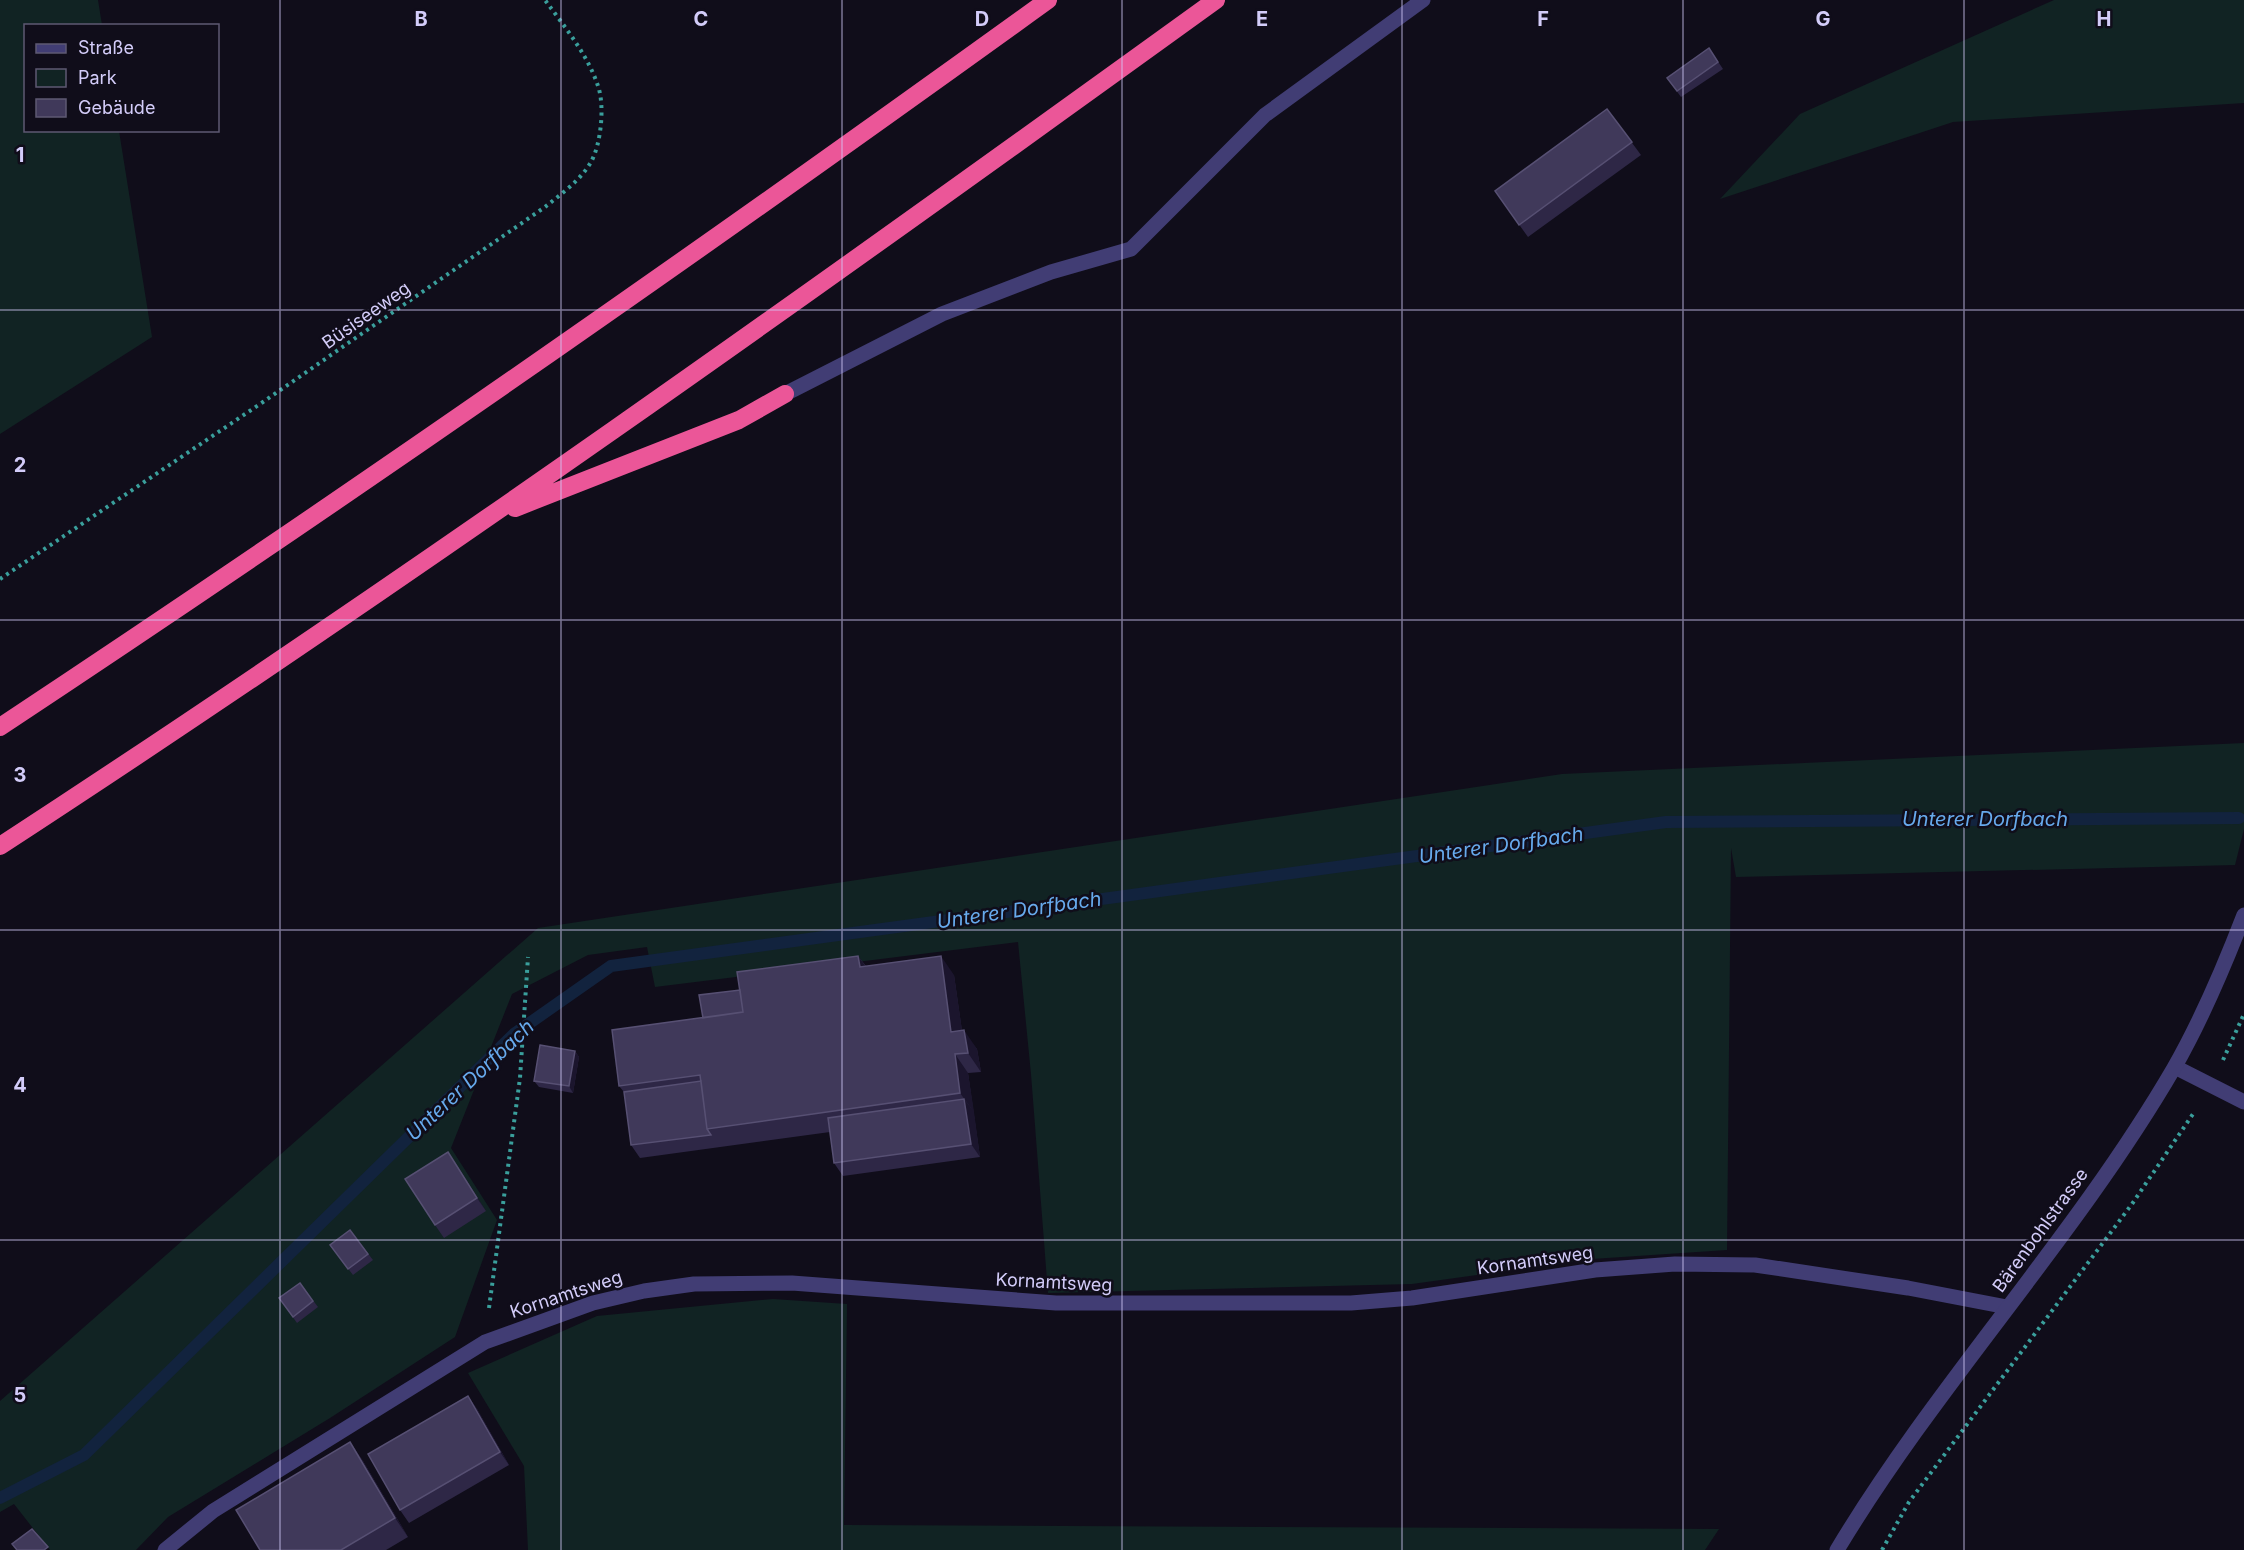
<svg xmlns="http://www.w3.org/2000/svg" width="2244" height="1550" font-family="Inter,sans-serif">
  <rect width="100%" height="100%" fill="#100d1a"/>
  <!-- green -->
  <path fill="#112323" d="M0,0H98L102,25L26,26V130L119,131L152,337L0,434Z
    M2054,0H2244V103L1953,122L1720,199L1800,114Z
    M2244,743V829L2235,865L1736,877L1731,848L1727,1250L1592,1259L1412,1284L1048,1293L1031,1074L1018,942L655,987L647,947L588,955L512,994L451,1148L497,1220L455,1337L330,1418L168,1517L136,1550H50L14,1504L0,1512V1401L538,928L1562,774Z
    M773,1299L847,1304L844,1525L1719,1529L1705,1550H528L524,1466L468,1373L597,1316Z"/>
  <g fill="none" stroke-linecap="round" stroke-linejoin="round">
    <!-- stream -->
    <path stroke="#12233e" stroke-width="12" d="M0,1498L84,1455L514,1034L611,966L1666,822L2239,818"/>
    <!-- path -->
    <path stroke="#3a9f9c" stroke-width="4" stroke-dasharray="3 4.5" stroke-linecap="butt" d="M0,579L263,402L545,207C561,194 580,181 591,162C601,144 605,106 598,86C588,55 564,26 545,0
      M2223,1060L2244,1014
      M489,1308L520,1078L528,957
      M1882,1550L1909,1502L2132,1204L2195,1111"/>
    <!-- service -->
    <path stroke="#413d74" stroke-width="15" d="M785,394L942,314L1051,272L1131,249L1265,115L1423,0
      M2175,1067L2244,1102
      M165,1550L213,1511L485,1342L593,1303L644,1291L694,1284L792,1283L1056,1303H1351L1412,1298L1595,1270L1675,1264L1755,1265L1908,1288L2007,1307"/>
    <!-- tertiary -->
    <path stroke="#413d74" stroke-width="15" d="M1837,1550C1938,1382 2075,1238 2174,1068C2202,1019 2224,967 2244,915"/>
    <!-- motorway -->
    <path stroke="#eb5698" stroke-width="18" d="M515,508L739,420L785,394
      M0,727C355,492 703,249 1048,0
      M0,846C414,576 816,289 1216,0"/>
  </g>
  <!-- wall -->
  <path fill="#2e2746" d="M1709,48L1723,69L1681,97L1667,78Z
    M1607,109L1641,155L1528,237L1495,191Z
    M858,956L866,966L954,975L962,1031L977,1049L981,1072L968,1073L980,1157L843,1176L834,1163L830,1132L640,1158L631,1145L624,1092L619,1086L703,1018L740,990Z
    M575,1051L579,1057L573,1093L539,1087L534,1081Z
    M448,1152L486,1211L444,1238L435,1225Z
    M350,1230L373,1260L353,1275L330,1245Z
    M300,1283L318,1307L297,1323L279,1298Z
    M468,1396L477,1409L509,1465L409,1523L400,1510Z
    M350,1442L363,1461L408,1537L386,1550H260Z"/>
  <!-- shaded-wall -->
  <path fill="#1b152d" d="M858,956L872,975L860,967Z
    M941,956L954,975L965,1051L951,1032Z
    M964,1030L977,1049L981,1072L968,1053Z
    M575,1051L579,1057L573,1093L569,1086Z
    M955,1054L968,1073L974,1112L960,1093Z
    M964,1099L974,1112L980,1157L971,1144Z
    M448,1152L457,1165L486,1211L477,1198Z
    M468,1396L477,1409L509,1465L500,1452Z
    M350,1442L363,1461L408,1537L395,1518Z"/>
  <!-- building -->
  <path fill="#40395a" stroke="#575073" stroke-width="1.5" d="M1709,48L1718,62L1677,91L1667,78Z
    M1607,109L1632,142L1519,225L1495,191Z
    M858,956L860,967L941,956L951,1032L964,1030L968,1053L955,1054L960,1093L707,1129L700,1075L619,1086L612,1030L743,1012L737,972Z
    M740,990L743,1012L703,1018L699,995Z
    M540,1045L575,1051L569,1086L534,1081Z
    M701,1081L707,1129L711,1135L631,1145L624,1092Z
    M964,1099L971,1144L834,1163L828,1118Z
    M448,1152L477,1198L435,1225L405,1179Z
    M350,1230L368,1254L348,1269L330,1245Z
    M300,1283L313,1301L293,1317L279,1298Z
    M468,1396L500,1452L400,1510L368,1454Z
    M350,1442L395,1518L341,1550H260L236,1510Z
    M32,1529L48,1547L44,1550H17L12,1544Z"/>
  <!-- grid -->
  <path fill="none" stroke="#d3ccf9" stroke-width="1.5" stroke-opacity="0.55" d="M280,0V1550M561,0V1550M842,0V1550M1122,0V1550M1402,0V1550M1683,0V1550M1964,0V1550M0,310H2244M0,620H2244M0,930H2244M0,1240H2244"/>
  <g text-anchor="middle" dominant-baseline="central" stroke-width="5" stroke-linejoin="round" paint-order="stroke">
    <!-- street labels -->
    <g font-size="18" fill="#d3ccf9" stroke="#100d1a">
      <text transform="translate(366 315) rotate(-35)">Büsiseeweg</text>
      <text transform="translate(2040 1230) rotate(-54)">Bärenbohlstrasse</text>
      <text transform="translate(1535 1260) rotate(-8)">Kornamtsweg</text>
      <text transform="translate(1054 1282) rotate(3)">Kornamtsweg</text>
      <text transform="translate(566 1294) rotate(-18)">Kornamtsweg</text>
    </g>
    <!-- water labels -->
    <g font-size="20" font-style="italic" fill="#67aaed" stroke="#100d1a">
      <text x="1985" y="819">Unterer Dorfbach</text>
      <text transform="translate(1501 845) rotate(-8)">Unterer Dorfbach</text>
      <text transform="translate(1019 910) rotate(-8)">Unterer Dorfbach</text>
      <text transform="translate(470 1080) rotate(-43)">Unterer Dorfbach</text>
    </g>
  </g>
  <g font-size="20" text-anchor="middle" font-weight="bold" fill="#d3ccf9" stroke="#100d1a" stroke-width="5" stroke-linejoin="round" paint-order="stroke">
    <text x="421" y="26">B</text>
    <text x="701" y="26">C</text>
    <text x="982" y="26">D</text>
    <text x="1262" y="26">E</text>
    <text x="1543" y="26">F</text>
    <text x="1823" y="26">G</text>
    <text x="2104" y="26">H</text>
    <text x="20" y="162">1</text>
    <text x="20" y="472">2</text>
    <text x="20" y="782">3</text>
    <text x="20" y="1092">4</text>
    <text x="20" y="1402">5</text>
  </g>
  <!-- legend -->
  <rect x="24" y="24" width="195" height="108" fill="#100d1a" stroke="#5e5973" stroke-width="1.5"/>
  <rect x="36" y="44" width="30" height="9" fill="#413d74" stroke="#5e5973" stroke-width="1.5"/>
  <text x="78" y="54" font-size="18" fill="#d3ccf9">Straße</text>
  <rect x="36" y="69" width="30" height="18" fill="#112323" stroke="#5e5973" stroke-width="1.5"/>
  <text x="78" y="84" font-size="18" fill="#d3ccf9">Park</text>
  <rect x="36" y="99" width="30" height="18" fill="#40395a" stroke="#5e5973" stroke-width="1.5"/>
  <text x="78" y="114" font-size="18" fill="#d3ccf9">Gebäude</text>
</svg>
